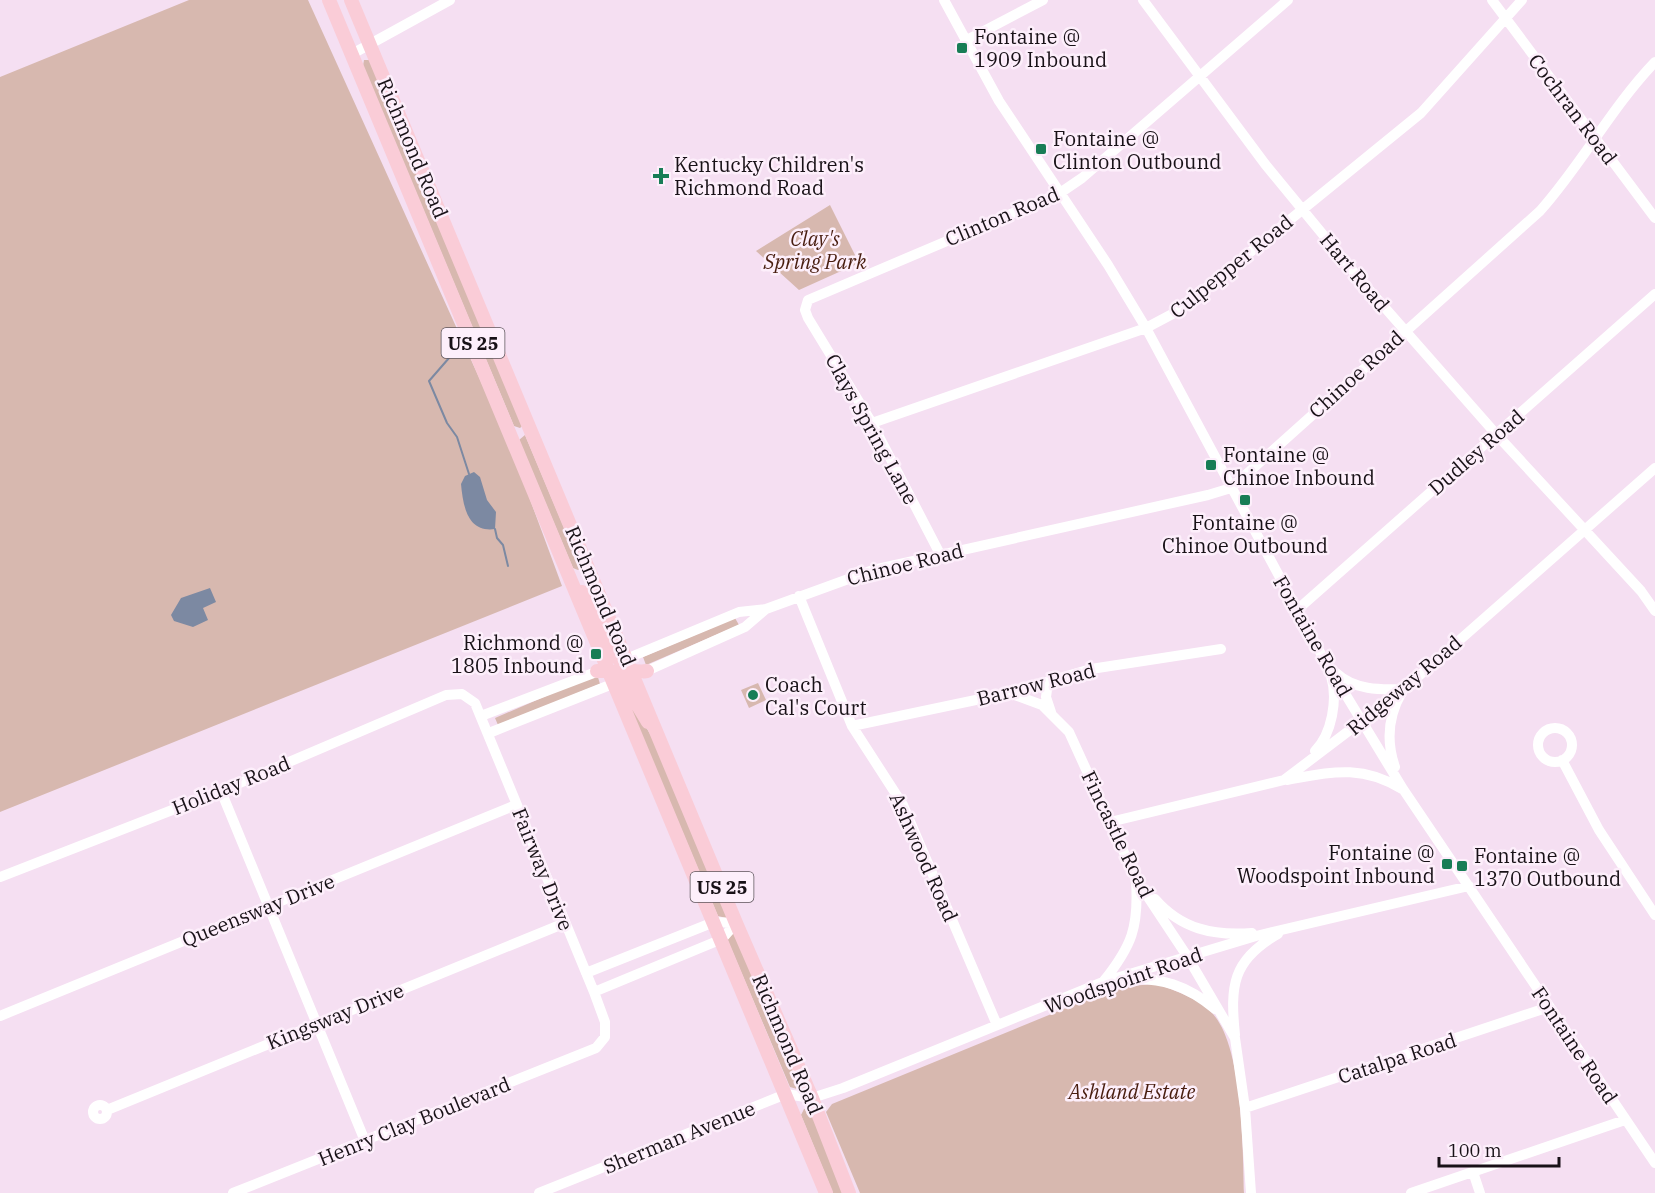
<svg xmlns="http://www.w3.org/2000/svg" width="1655" height="1193" font-family="'IBM Plex Serif',serif">
  <rect width="100%" height="100%" fill="#f5dff2"/>
  <!-- green -->
  <path fill="#d7b8af" d="M189,0H308L511,448L562,586L0,812V77Z
    M364,60H370L523,425L520,428L514,426L363,66Z
    M830,205L859,263L799,290L756,251Z
    M525,435L581,568L578,570L573,568L519,440Z
    M735,618L739,625L646,665L643,657Z
    M597,674L600,684L498,725L495,718Z
    M758,683L766,700L749,708L741,690Z
    M621,686L661,752L728,911L726,918L718,916Z
    M734,933L800,1084L797,1089L790,1087L728,941V938Z
    M1157,984C1176,991 1195,997 1210,1011C1243,1041 1243,1149 1244,1193H860L826,1112L832,1104L1105,992L1128,986Z
    M809,1108L845,1193H833L801,1115L804,1109Z"/>
  <!-- water -->
  <path fill="#7c89a2" d="M474,472L480,477L487,500L496,512L495,529C467,533 463,505 461,484L465,476Z
    M210,588L216,602L203,608L208,620L193,627L174,621L171,615L181,598Z"/>
  <g fill="none" stroke-linecap="round" stroke-linejoin="round">
    <!-- stream -->
    <path stroke="#7c89a2" stroke-width="2" d="M452,351H448L449,358L429,381L447,423L457,437L469,474
      M495,529L497,538L503,545L508,566"/>
    <!-- minor -->
    <path stroke="#fff" stroke-width="10" d="M944,0L999,101L1108,265L1146,328L1321,654L1403,789L1655,1163
      M1143,0L1265,164L1357,276L1496,434L1641,591L1655,611
      M1492,0L1655,218
      M965,41L1043,0
      M352,54L450,0
      M872,423L1146,328L1178,311L1421,113L1522,0
      M940,554L872,423L808,318L805,310L808,300L1060,193L1082,178L1288,0
      M799,596L852,726L903,805L997,1025
      M1297,610L1655,294
      M621,661L739,612L766,609L873,570L1208,495L1231,488L1540,211C1582,164 1611,108 1655,62
      M1336,673C1354,690 1380,690 1403,689
      M640,674L745,627L766,609
      M1048,682L1046,697L1051,712
      M1009,693L1042,705L1069,732L1136,879L1187,956L1235,1038L1245,1108L1251,1193
      M481,716L604,669
      M852,726L1009,693L1091,669L1221,649
      M1538 745a17 17 0 1 1 34 0a17 17 0 1 1-34 0Z
      M489,733L620,681
      M1315,751C1332,734 1338,699 1331,676
      M1562,760L1599,830L1655,915
      M1395,767C1386,741 1388,716 1402,692
      M1287,780C1332,772 1361,764 1402,789
      M221,791L365,1141
      M1110,822L1284,780L1404,689L1655,468
      M0,877L221,791L446,695L462,694L475,703L594,992L605,1022V1037L596,1048L233,1193
      M1155,899C1181,929 1213,936 1252,933
      M586,973L714,922L736,923
      M1124,980C1160,976 1188,986 1215,1009
      M1103,982C1132,946 1139,927 1136,881
      M594,992L722,939L736,923
      M0,1016L516,805
      M1235,1035C1230,986 1232,960 1278,934
      M93 1112a7 7 0 1 1 14 0a7 7 0 1 1-14 0Z
      M1245,1108L1549,1007
      M107,1110L565,923
      M1473,1172L1480,1193
      M539,1193L786,1094L812,1098L843,1088L1103,982L1256,936L1469,886
      M1411,1193L1625,1120"/>
    <!-- major -->
    <path stroke="#faccd7" stroke-width="14" d="M329,0L826,1193
      M351,0L736,923L812,1098L849,1193
      M582,592C588,600 594,607 598,615C610,637 615,677 647,671
      M597,671H611L620,676L648,722"/>
  </g>
  <!-- markers -->
  <g fill="#187d56" stroke="#fdeffb" stroke-width="2">
    <rect x="956" y="42" width="12" height="12" rx="3"/>
    <rect x="1035" y="143" width="12" height="12" rx="3"/>
    <path d="M658 167h6v6h6v6h-6v6h-6v-6h-6v-6h6z"/>
    <rect x="1205" y="459" width="12" height="12" rx="3"/>
    <rect x="1239" y="494" width="12" height="12" rx="3"/>
    <rect x="590" y="648" width="12" height="12" rx="3"/>
    <circle cx="753" cy="695" r="6"/>
    <rect x="1441" y="858" width="12" height="12" rx="3"/>
    <rect x="1456" y="860" width="12" height="12" rx="3"/>
  </g>
  <g text-anchor="middle" dominant-baseline="central" stroke-width="5" stroke-linejoin="round" paint-order="stroke">
    <!-- shield labels -->
    <g fill="#fdeffb" stroke="#5d545b" stroke-width="1.5">
      <rect x="441.5" y="328" width="63" height="30" rx="4.5"/>
      <rect x="690.5" y="872" width="63" height="30" rx="4.5"/>
    </g>
    <g font-size="18" font-weight="bold" fill="#181117">
      <text x="473" y="343">US 25</text>
      <text x="722" y="887">US 25</text>
    </g>
    <!-- poi labels -->
    <g font-size="20" fill="#181117" stroke="#fdeffb" text-anchor="start">
      <text x="974" y="36">Fontaine @<tspan x="974" dy="23">1909 Inbound</tspan></text>
      <text x="1053" y="138">Fontaine @<tspan x="1053" dy="23">Clinton Outbound</tspan></text>
      <text x="674" y="164">Kentucky Children's<tspan x="674" dy="23">Richmond Road</tspan></text>
      <text x="1223" y="454">Fontaine @<tspan x="1223" dy="23">Chinoe Inbound</tspan></text>
      <text x="1245" y="522" text-anchor="middle">Fontaine @<tspan x="1245" dy="23">Chinoe Outbound</tspan></text>
      <text x="584" y="642" text-anchor="end">Richmond @<tspan x="584" dy="23">1805 Inbound</tspan></text>
      <text x="765" y="684">Coach<tspan x="765" dy="23">Cal's Court</tspan></text>
      <text x="1435" y="852" text-anchor="end">Fontaine @<tspan x="1435" dy="23">Woodspoint Inbound</tspan></text>
      <text x="1474" y="855">Fontaine @<tspan x="1474" dy="23">1370 Outbound</tspan></text>
    </g>
    <!-- street labels -->
    <g font-size="20" fill="#181117" stroke="#fdeffb">
      <text transform="translate(1573 109) rotate(53)">Cochran Road</text>
      <text transform="translate(413 148) rotate(67)">Richmond Road</text>
      <text transform="translate(1002 216) rotate(-23)">Clinton Road</text>
      <text transform="translate(1231 266) rotate(-39)">Culpepper Road</text>
      <text transform="translate(1355 272) rotate(50)">Hart Road</text>
      <text transform="translate(1356 374) rotate(-42)">Chinoe Road</text>
      <text transform="translate(872 429) rotate(61)">Clays Spring Lane</text>
      <text transform="translate(1476 452) rotate(-41)">Dudley Road</text>
      <text transform="translate(905 564) rotate(-14)">Chinoe Road</text>
      <text transform="translate(601 596) rotate(67)">Richmond Road</text>
      <text transform="translate(1313 636) rotate(60)">Fontaine Road</text>
      <text transform="translate(1036 684) rotate(-14)">Barrow Road</text>
      <text transform="translate(1404 685) rotate(-40)">Ridgeway Road</text>
      <text transform="translate(231 785) rotate(-22)">Holiday Road</text>
      <text transform="translate(1118 834) rotate(64)">Fincastle Road</text>
      <text transform="translate(924 857) rotate(66)">Ashwood Road</text>
      <text transform="translate(543 869) rotate(68)">Fairway Drive</text>
      <text transform="translate(258 910) rotate(-22)">Queensway Drive</text>
      <text transform="translate(1123 980) rotate(-19)">Woodspoint Road</text>
      <text transform="translate(335 1016) rotate(-22)">Kingsway Drive</text>
      <text transform="translate(788 1044) rotate(67)">Richmond Road</text>
      <text transform="translate(1575 1045) rotate(56)">Fontaine Road</text>
      <text transform="translate(1397 1058) rotate(-18)">Catalpa Road</text>
      <text transform="translate(414 1121) rotate(-22)">Henry Clay Boulevard</text>
      <text transform="translate(679 1137) rotate(-22)">Sherman Avenue</text>
    </g>
    <!-- park labels -->
    <g font-size="20" font-style="italic" fill="#481d0f" stroke="#fdeffb">
      <text x="815" y="238">Clay's<tspan x="815" dy="23">Spring Park</tspan></text>
      <text x="1132" y="1091">Ashland Estate</text>
    </g>
  </g>
  <!-- scale -->
  <path d="M1439 1157v9h120v-9" fill="none" stroke="#181117" stroke-width="3"/>
  <text x="1448" y="1157" font-size="18" fill="#181117" stroke="#fdeffb" stroke-width="4.5" paint-order="stroke">100 m</text>
</svg>
